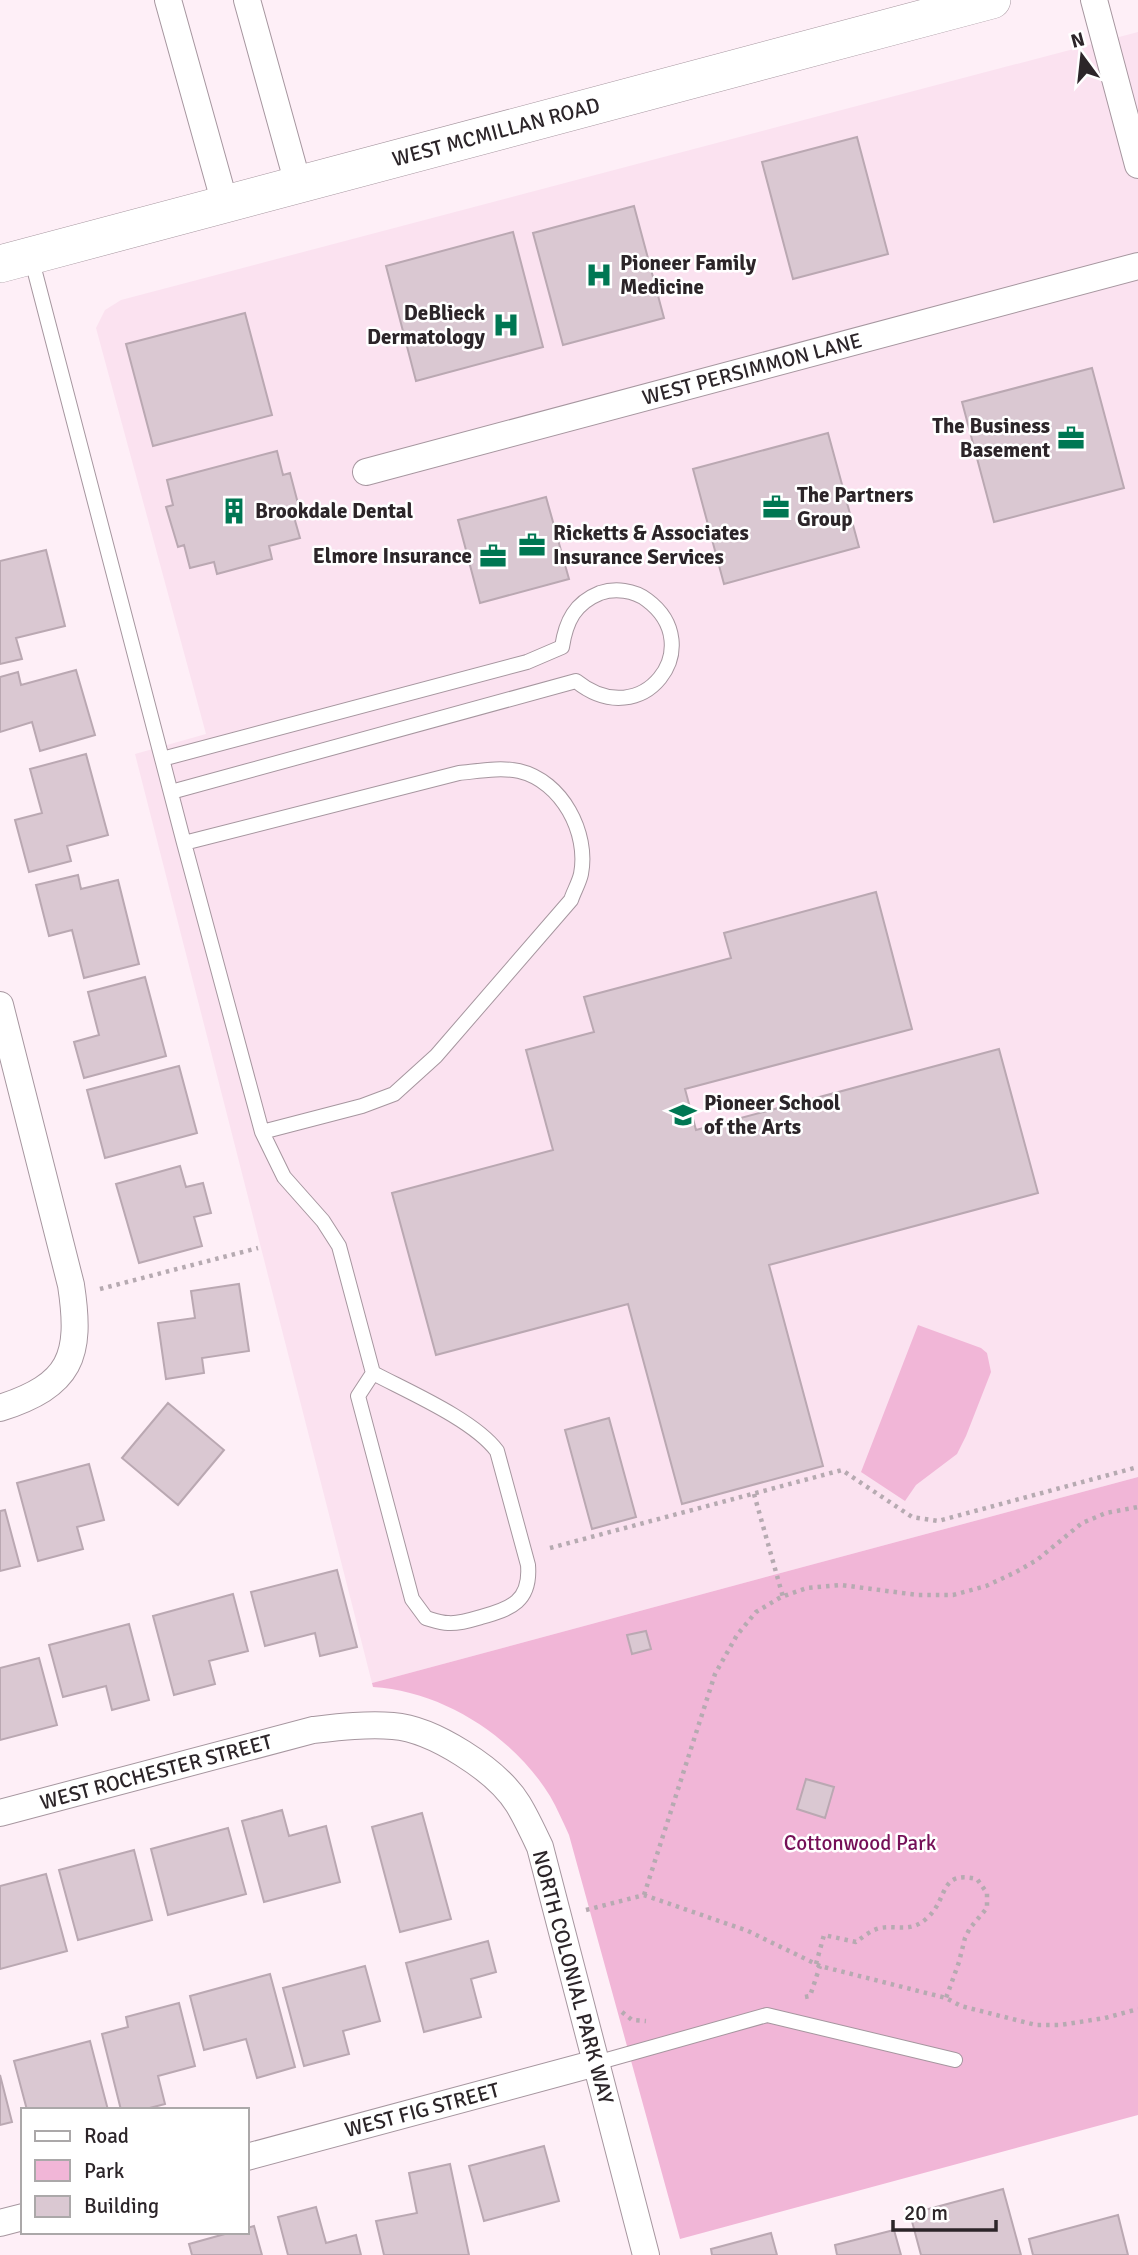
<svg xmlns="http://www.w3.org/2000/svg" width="1138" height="2255" font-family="Signika,sans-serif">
  <rect width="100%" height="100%" fill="#feeff7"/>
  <!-- built -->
  <path fill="#fbe2f0" d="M1138,32V1477L372,1683L135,754L206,734L96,328L105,310L121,300Z"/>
  <!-- green -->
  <path fill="#f1b6d7" d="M918,1325L981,1348L987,1353L991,1372L966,1436L957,1454L916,1485L905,1501L861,1472Z
    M1138,1477V2115L680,2239L569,1835C563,1822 557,1808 550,1796C514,1737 443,1691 373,1687L372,1683Z"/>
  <!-- building -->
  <path fill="#dac8d2" stroke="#baa8b2" stroke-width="2" d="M857,137L888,254L793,279L762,162Z
    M634,206L664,318L563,345L533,233Z
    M513,232L543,347L416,381L386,266Z
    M245,313L272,415L153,446L126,344Z
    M1092,368L1124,488L994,522L962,402Z
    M828,433L859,547L724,584L693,469Z
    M277,451L283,475L290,473L301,515L294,517L300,538L269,546L272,559L217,574L214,562L190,568L184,545L178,547L166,507L173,505L167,480Z
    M546,497L569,579L480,603L458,520Z
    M46,550L65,626L16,638L22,659L0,664V561Z
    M76,670L95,735L40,751L32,722L0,732V677L18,672L21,685Z
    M86,754L108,835L67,846L71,861L29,872L15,820L42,813L30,769Z
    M78,875L81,889L118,880L139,964L84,978L72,930L49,936L36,885Z
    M876,892L912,1029L685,1089L696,1130L999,1049L1038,1193L769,1265L823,1466L682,1504L628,1304L436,1355L392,1193L553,1150L526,1050L594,1032L584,997L731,958L724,933Z
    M145,977L166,1056L84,1078L74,1042L99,1035L88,992Z
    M179,1066L197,1133L105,1158L87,1090Z
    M180,1166L186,1187L203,1183L211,1213L194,1217L202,1246L139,1263L116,1184Z
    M239,1284L249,1351L202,1358L204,1373L166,1379L158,1323L195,1318L191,1291Z
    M168,1403L224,1450L178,1505L122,1458Z
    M609,1418L636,1517L592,1529L565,1430Z
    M89,1464L104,1520L77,1527L83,1549L38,1561L17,1483Z
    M5,1510L20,1566L0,1571V1511Z
    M337,1570L357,1647L320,1656L315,1633L265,1646L251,1592Z
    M233,1594L248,1651L209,1661L215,1684L174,1695L153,1616Z
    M129,1624L149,1700L112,1710L106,1686L63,1697L49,1645Z
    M646,1631L651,1649L632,1654L627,1635Z
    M39,1658L57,1725L0,1740V1668Z
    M806,1779L834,1787L825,1818L797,1809Z
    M282,1810L289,1836L326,1826L340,1882L264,1902L242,1821Z
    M422,1813L451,1919L400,1932L372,1827Z
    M228,1828L246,1894L168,1915L151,1849Z
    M134,1850L152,1920L78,1940L59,1870Z
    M46,1874L67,1951L0,1969V1886Z
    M488,1941L496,1972L471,1979L481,2017L424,2032L406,1963Z
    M365,1966L380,2021L343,2031L349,2054L304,2066L283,1988Z
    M270,1974L295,2067L257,2078L246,2039L204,2050L190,1996Z
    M179,2003L195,2066L158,2076L165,2104L142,2110H121L102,2034L128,2027L126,2017Z
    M90,2041L108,2110H27L14,2061Z
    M0,2075L12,2122L0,2125Z
    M544,2146L559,2201L484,2221L469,2166Z
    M450,2164L469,2255H384L376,2221L417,2213L409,2173Z
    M1003,2189L1021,2255H921L910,2214Z
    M316,2207L326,2243L356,2235L361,2255H288L278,2217Z
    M1118,2215L1128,2255H1033L1029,2239Z
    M254,2226L262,2255H192L189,2244L232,2232H247V2228Z
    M894,2230L901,2255H837L835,2245Z
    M771,2233L777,2255H712L711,2249Z"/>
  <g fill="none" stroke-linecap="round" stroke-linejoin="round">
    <!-- service casing -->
    <g stroke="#a6969f" stroke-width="16">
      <path id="service" d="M31,257L184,843L262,1132L362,1106L394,1094L436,1056L571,900C574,891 579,883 581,874C589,833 562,781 519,771C500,767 479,771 459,773L184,843
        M162,759L527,662L562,647C566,621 575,603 600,593C615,588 634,590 647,600C709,646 643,735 576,681L171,792
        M262,1132L284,1177L323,1221L339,1246L373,1373C409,1392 474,1420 497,1451L528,1565C531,1601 511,1609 481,1617C471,1620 458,1624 448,1623C441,1623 433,1620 426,1618L412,1599L358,1396L373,1373
        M596,2063L767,2015L955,2060"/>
    </g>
    <!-- minor casing -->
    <g stroke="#a6969f" stroke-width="28">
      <path id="minor" d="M168,0L225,204
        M247,0L298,184
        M1094,0L1138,165
        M366,472L1138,266
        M0,1005L71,1285C82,1357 71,1385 0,1408
        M0,1813L313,1730C340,1727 366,1724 393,1726C433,1729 497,1770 518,1804C526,1817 533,1832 540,1847L646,2255
        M247,2157L596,2063
        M0,2223L23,2217"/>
    </g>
    <!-- secondary casing -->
    <g stroke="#a6969f" stroke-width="38">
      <path id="secondary" d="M0,264L992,0"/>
    </g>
    <!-- path -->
    <path stroke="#b6aab1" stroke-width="4.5" stroke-dasharray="3.5 5" stroke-linecap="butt" d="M100,1289L258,1248
      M754,1494L783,1597
      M550,1548L842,1470L912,1517L938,1521L1138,1467
      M644,1895L715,1674L737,1635L756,1612L781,1597L807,1588L841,1585L918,1595H953L986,1586L1016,1572L1037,1560L1082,1523L1106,1513L1138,1507
      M586,1910L644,1895L748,1931L820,1966L946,1998L961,2006L1036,2025H1060L1105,2018L1138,2009
      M816,1964L824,1935L856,1942C863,1937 871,1930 880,1928C898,1925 911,1933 927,1918C949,1899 938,1870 977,1879L987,1893V1908L970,1928L965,1938L959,1962L946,1998
      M805,1997L810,1996L820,1966
      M622,2012L632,2020L646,2021"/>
    <!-- service -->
    <use href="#service" stroke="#fff" stroke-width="14"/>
    <!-- minor -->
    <use href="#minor" stroke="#fff" stroke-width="26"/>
    <!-- secondary -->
    <use href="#secondary" stroke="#fff" stroke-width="37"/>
  </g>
  <!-- icons -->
  <defs>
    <g id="hospital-bare" transform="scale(2.1)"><path d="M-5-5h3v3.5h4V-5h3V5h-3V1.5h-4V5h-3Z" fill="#007753" stroke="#fff" stroke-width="2.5" paint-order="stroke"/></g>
    <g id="office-bare" transform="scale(2.1)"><path d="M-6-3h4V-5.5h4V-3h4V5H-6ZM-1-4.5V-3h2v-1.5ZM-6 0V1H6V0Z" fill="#007753" stroke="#fff" stroke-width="2.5" paint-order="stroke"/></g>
    <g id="building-bare" transform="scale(2.1)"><path d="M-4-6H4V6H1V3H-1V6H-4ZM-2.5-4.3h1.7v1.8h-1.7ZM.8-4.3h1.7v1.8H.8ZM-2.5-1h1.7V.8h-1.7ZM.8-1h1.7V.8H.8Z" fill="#007753" stroke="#fff" stroke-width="2.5" paint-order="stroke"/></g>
    <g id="school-bare" transform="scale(2.1)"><path d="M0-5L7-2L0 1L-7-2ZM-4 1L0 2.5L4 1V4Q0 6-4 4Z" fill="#007753" stroke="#fff" stroke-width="2.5" paint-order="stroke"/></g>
  </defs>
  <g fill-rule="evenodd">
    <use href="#hospital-bare" x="599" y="275"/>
    <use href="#hospital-bare" x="506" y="325"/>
    <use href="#office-bare" x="1071" y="438"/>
    <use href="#office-bare" x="776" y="507"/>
    <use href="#building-bare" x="234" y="511"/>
    <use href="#office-bare" x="532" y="545"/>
    <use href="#office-bare" x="493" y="556"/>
    <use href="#school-bare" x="683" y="1115"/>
  </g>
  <g text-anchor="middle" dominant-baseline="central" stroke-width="5" stroke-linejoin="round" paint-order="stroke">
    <!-- street labels -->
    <g font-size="21" fill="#2c2529" stroke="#fff">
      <text transform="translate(496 132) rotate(-15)">WEST MCMILLAN ROAD</text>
      <text transform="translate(752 369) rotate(-15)">WEST PERSIMMON LANE</text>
      <text transform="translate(156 1772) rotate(-15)">WEST ROCHESTER STREET</text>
      <text transform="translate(573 1977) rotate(75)">NORTH COLONIAL PARK WAY</text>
      <text transform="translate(422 2110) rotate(-15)">WEST FIG STREET</text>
    </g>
    <!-- poi labels -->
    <g font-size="21" font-weight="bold" fill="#2c2529" stroke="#fff" text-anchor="start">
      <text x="620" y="263">Pioneer Family<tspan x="620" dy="24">Medicine</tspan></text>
      <text x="485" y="313" text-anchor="end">DeBlieck<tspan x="485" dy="24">Dermatology</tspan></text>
      <text x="1050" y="426" text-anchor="end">The Business<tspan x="1050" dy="24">Basement</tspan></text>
      <text x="797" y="495">The Partners<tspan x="797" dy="24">Group</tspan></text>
      <text x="255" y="511">Brookdale Dental</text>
      <text x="553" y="533">Ricketts &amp; Associates<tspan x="553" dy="24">Insurance Services</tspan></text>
      <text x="472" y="556" text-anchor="end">Elmore Insurance</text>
      <text x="704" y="1103">Pioneer School<tspan x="704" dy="24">of the Arts</tspan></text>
    </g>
    <!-- park labels -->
    <g font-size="21" fill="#750f57" stroke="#fff">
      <text x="860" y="1843">Cottonwood Park</text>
    </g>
  </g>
  <!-- legend -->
  <rect x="21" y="2108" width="228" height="126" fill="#ffffff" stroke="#aba8a9" stroke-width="2"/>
  <rect x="35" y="2131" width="35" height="10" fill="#ffffff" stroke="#aba8a9" stroke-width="2"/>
  <text x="84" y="2143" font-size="21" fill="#2c2529">Road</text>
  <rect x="35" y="2160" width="35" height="21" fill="#f1b6d7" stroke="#aba8a9" stroke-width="2"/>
  <text x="84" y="2178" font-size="21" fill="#2c2529">Park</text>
  <rect x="35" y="2196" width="35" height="21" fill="#dac8d2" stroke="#aba8a9" stroke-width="2"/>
  <text x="84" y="2213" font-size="21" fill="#2c2529">Building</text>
  <!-- north arrow -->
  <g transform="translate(1082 56) rotate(345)" stroke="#ffffff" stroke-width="5" paint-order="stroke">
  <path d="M0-5L12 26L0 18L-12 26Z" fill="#2c2529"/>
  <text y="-10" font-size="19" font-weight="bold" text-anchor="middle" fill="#2c2529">N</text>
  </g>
  <!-- scale -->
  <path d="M893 2220v10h103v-10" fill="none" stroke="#2c2529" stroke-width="3.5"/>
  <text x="904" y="2220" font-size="21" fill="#2c2529" stroke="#ffffff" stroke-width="5" paint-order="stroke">20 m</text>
</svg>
